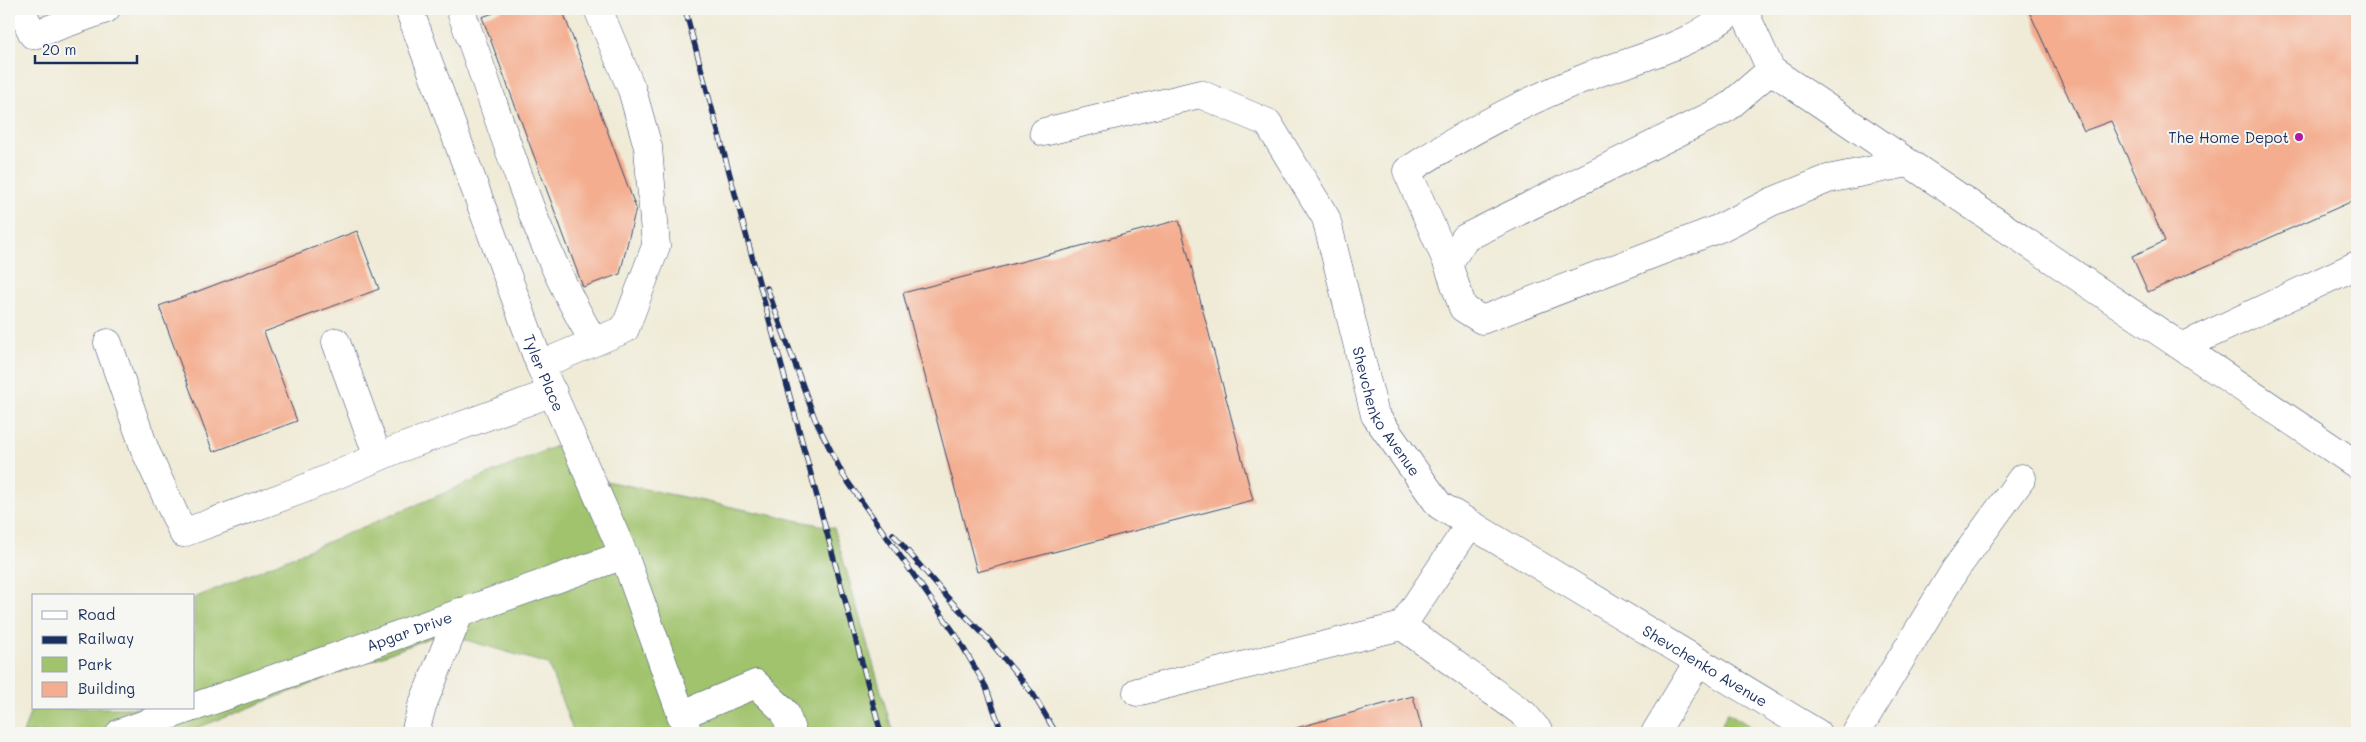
<svg xmlns="http://www.w3.org/2000/svg" width="2366" height="742" font-family="Mali,sans-serif">
  <rect width="100%" height="100%" fill="#f6f6f2"/>
  <filter id="ink" filterUnits="userSpaceOnUse"><feTurbulence type="fractalNoise" baseFrequency=".02" numOctaves="2"/><feDisplacementMap in="SourceGraphic" scale="10" xChannelSelector="R" yChannelSelector="G"/><feConvolveMatrix kernelMatrix="1 2 1 2 8 2 1 2 1" color-interpolation-filters="sRGB"/></filter>
  <filter id="wash" filterUnits="userSpaceOnUse"><feTurbulence type="fractalNoise" baseFrequency=".0096" numOctaves="4" result="noise"/><feDisplacementMap in="SourceGraphic" scale="20" xChannelSelector="R" yChannelSelector="G"/><feGaussianBlur stdDeviation="1.12" result="paint"/><feColorMatrix in="noise" values="0 0 0 0 0 0 0 0 0 0 0 0 0 0 0 0 0 1.4 0 .05"/><feComposite in="paint" operator="in"/></filter>
  <g filter="url(#wash)">
    <rect width="100%" height="100%" fill="#f0ebd7"/>
    <!-- green -->
    <path fill="#a1c36d" stroke="#5e7966" d="M580,436L591,478L834,528L893,733H574L548,664L442,633L184,733H23L34,701V708H194V598Z
      M1727,712L1761,733H1719Z"/>
    <g id="blocks">
      <!-- building -->
      <path fill="#f4ad8f" d="M505,9H562L636,208L620,274L583,287L482,17Z
        M2028,9H2357V199L2148,292L2132,256L2165,241L2111,121L2084,131Z
        M1179,220L1253,500L977,572L903,293Z
        M357,231L379,289L264,332L297,421L213,452L159,306Z
        M1413,696L1423,733H1278Z"/>
    </g>
  </g>
  <g filter="url(#ink)">
    <use href="#blocks" fill-opacity="0" stroke="#3b4b70" stroke-width="1"/>
    <g fill="none" stroke-linecap="round" stroke-linejoin="round">
      <!-- minor casing -->
      <g stroke="#3b4b70" stroke-width="29">
        <g id="minor">
          <path d="M21,9L33,35L106,9"/>
          <path id="s1" d="M409,9L540,365L624,555L688,733"/>
          <path d="M460,9C502,121 532,239 594,342"/>
          <path d="M1743,9L1771,70L2357,465"/>
          <path d="M1771,70L1727,108L1465,238L1448,264L1463,308L1482,320L1720,228L1771,202L1828,179L1908,163"/>
          <path id="s2" d="M1044,132L1200,94L1268,123L1326,218L1375,415L1439,505L1817,733"/>
          <path d="M1448,264L1407,171C1463,135 1520,103 1582,79C1617,65 1655,56 1689,39C1706,31 1721,19 1737,9"/>
          <path d="M336,342L378,457"/>
          <path d="M108,343L145,450L183,533L301,490L395,450L553,392"/>
          <path d="M2182,347L2357,265"/>
          <path d="M540,365L625,329L656,246L648,147L632,90L598,9"/>
          <path d="M1402,626L1470,524"/>
          <path d="M1137,692L1402,626L1524,714L1540,733"/>
          <path id="s3" d="M194,707L624,555"/>
          <path d="M681,715L756,684L785,712L792,733"/>
          <path d="M120,733L190,708"/>
          <path d="M415,733L422,706L460,612"/>
          <path d="M1655,733L1698,662"/>
          <path d="M1856,733L1955,570L2022,478"/>
        </g>
      </g>
      <!-- minor -->
      <use href="#minor" stroke="#fff" stroke-width="28"/>
      <!-- rail casing -->
      <g stroke="#1b2f5e" stroke-width="5.5">
        <path id="rail" d="M685,9L881,733
          M767,288L815,419L843,475L956,635L986,687L1002,733
          M893,534L947,597L988,639L1033,694L1056,733"/>
      </g>
      <!-- rail -->
      <use href="#rail" stroke="#f6f6f2" stroke-width="4" stroke-dasharray="11" stroke-linecap="butt"/>
    </g>
  </g>
  <!-- markers -->
  <circle fill="#b5179e" stroke="#f6f6f2" stroke-width="2" cx="2299" cy="137" r="5"/>
  <g text-anchor="middle" dominant-baseline="central" stroke-width="4" stroke-linejoin="round" paint-order="stroke">
    <!-- poi labels -->
    <g font-size="15" fill="#1b2f5e" stroke="#f6f6f2" text-anchor="end">
      <text x="2289" y="137">The Home Depot</text>
    </g>
    <!-- street labels -->
    <g font-size="15" fill="#1b2f5e" stroke="#f6f6f2">
      <text stroke="none"><textPath href="#s1" startOffset="388">Tyler Place</textPath></text>
      <text stroke="none"><textPath href="#s2" startOffset="550">Shevchenko Avenue</textPath></text>
      <text stroke="none"><textPath href="#s3" startOffset="228">Apgar Drive</textPath></text>
      <text stroke="none"><textPath href="#s2" startOffset="970">Shevchenko Avenue</textPath></text>
    </g>
  </g>
  <!-- margin -->
  <rect width="2366" height="742" fill="none" stroke="#f6f6f2" stroke-width="30"/>
  <!-- legend -->
  <rect x="32" y="594" width="162" height="115" fill="#f6f6f2" stroke="#9ea6b7"/>
  <rect x="42" y="611" width="25" height="8" fill="#ffffff" stroke="#9ea6b7"/>
  <text x="78" y="620" font-size="15" fill="#1b2f5e">Road</text>
  <rect x="42" y="636" width="25" height="8" fill="#1b2f5e" stroke="#9ea6b7"/>
  <text x="78" y="644" font-size="15" fill="#1b2f5e">Railway</text>
  <rect x="42" y="657" width="25" height="15" fill="#a1c36d" stroke="#9ea6b7"/>
  <text x="78" y="670" font-size="15" fill="#1b2f5e">Park</text>
  <rect x="42" y="682" width="25" height="15" fill="#f4ad8f" stroke="#9ea6b7"/>
  <text x="78" y="694" font-size="15" fill="#1b2f5e">Building</text>
  <!-- scale -->
  <path d="M35 55v8h102v-8" fill="none" stroke="#1b2f5e" stroke-width="2.5"/>
  <text x="42" y="55" font-size="15" fill="#1b2f5e" stroke="#f6f6f2" stroke-width="4" paint-order="stroke">20 m</text>
</svg>
